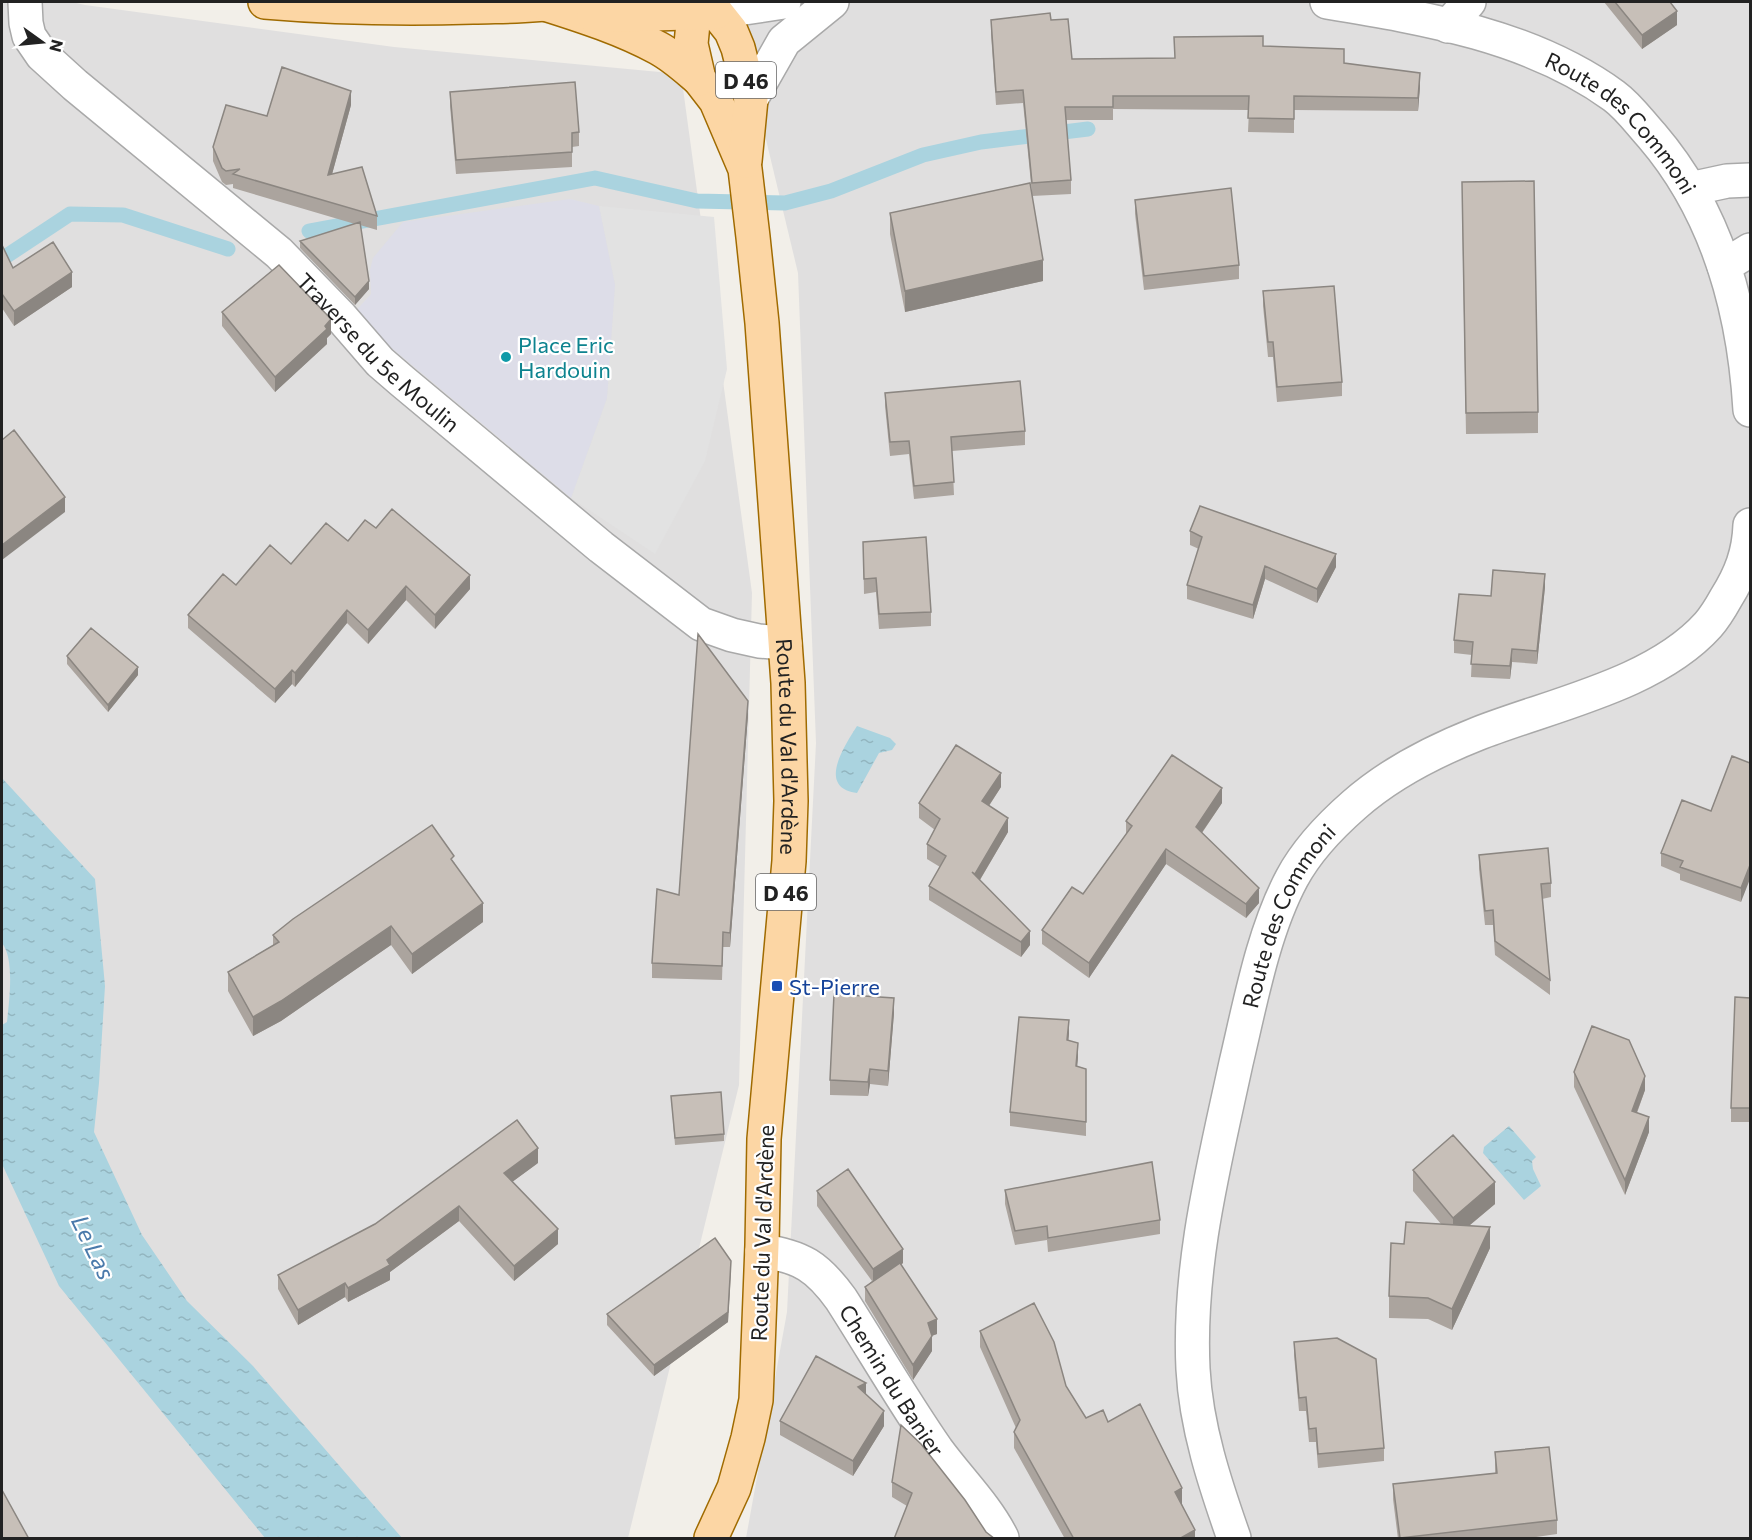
<svg xmlns="http://www.w3.org/2000/svg" width="1752" height="1540" font-family="Commissioner,sans-serif">
  <defs>
    <pattern id="water-ripples" width="26" height="14" patternUnits="userSpaceOnUse" patternTransform="scale(1.5)"><rect width="26" height="14" fill="#aad3df"/><path d="M2 4q2-2 4 0t4 0M15 11q2-2 4 0t4 0" fill="none" stroke="#92b5bf"/></pattern>
  </defs>
  <rect width="100%" height="100%" fill="#f2efe9"/>
  <!-- residential -->
  <path fill="#e0dfdf" d="M2,2H72L85,5L394,47L681,74L752,593L739,1085L628,1538H2Z
    M733,2H1750V1538H746L787,1312L816,743L798,273Z"/>
  <!-- parking -->
  <path fill="#e2e2e2" d="M599,206L714,217L727,369L705,461L655,554L571,498L607,398L615,285Z"/>
  <!-- plaza -->
  <path fill="#dddde8" d="M570,199L599,206L615,285L607,398L571,498L352,315L371,294L370,270L373,258L403,222Z"/>
  <!-- water -->
  <path fill="url(#water-ripples)" d="M857,726L890,738L896,744L892,750L879,753L857,793C816,788 845,745 857,726Z
    M2,778L95,879L105,986L99,1083L94,1132L142,1235L187,1301L253,1366L402,1538H265L59,1286L2,1164V1025L7,1022C9,1002 15,959 2,943Z
    M1509,1126L1536,1157L1532,1161L1533,1169L1541,1186L1524,1200L1483,1153L1484,1147Z"/>
  <g fill="none" stroke-linecap="round" stroke-linejoin="round">
    <!-- stream -->
    <path stroke="#aad3df" stroke-width="15" d="M309,231L595,178L697,201L785,203L831,191L923,155L981,142L1088,129
      M2,259L70,214L123,215L228,249"/>
    <!-- minor casing -->
    <g stroke="#a9a9a9" stroke-width="36">
      <g id="minor">
        <path id="s1" d="M25,2L26,23L29,36L42,55L75,85L279,253L341,317L380,362L402,381L601,547L701,624L732,635L759,641L785,643"/>
        <path d="M1448,26L1469,2"/>
        <path d="M1690,189L1727,181L1750,180"/>
        <path d="M1724,266L1750,250"/>
        <path id="s2" d="M762,1251C801,1256 818,1267 841,1299C873,1349 903,1401 937,1450C959,1480 986,1506 1002,1538"/>
      </g>
    </g>
    <!-- tertiary casing -->
    <g stroke="#a9a9a9" stroke-width="36">
      <g id="tertiary">
        <path id="s3" d="M1327,2C1425,18 1532,36 1614,96C1629,107 1640,123 1652,136C1718,213 1744,310 1750,410"/>
        <path d="M717,12L784,2"/>
        <path d="M751,99L784,41L832,2"/>
        <path id="s4" d="M1234,1538C1215,1484 1196,1427 1193,1369C1188,1265 1214,1165 1236,1063C1250,1004 1263,932 1292,878C1307,850 1330,826 1354,805C1389,774 1434,751 1477,734C1550,705 1654,685 1708,625C1715,617 1721,607 1726,598C1741,574 1749,553 1750,525"/>
      </g>
    </g>
    <!-- primary casing -->
    <g stroke="#a06b00" stroke-width="36">
      <g id="primary">
        <path d="M265,2C335,8 403,9 473,7C502,6 532,7 561,2"/>
        <path id="s5" d="M698,2L694,13L691,44L699,79L716,101L745,169L753,237L762,323L788,683L791,801L789,861L764,1139L762,1245L756,1400L748,1438L734,1488L711,1538"/>
        <path d="M708,2L731,31L738,48L751,99L745,161"/>
        <path d="M545,4C583,16 623,29 658,48C673,56 686,68 699,79"/>
        <path d="M594,16L716,12"/>
      </g>
    </g>
    <!-- minor -->
    <use href="#minor" stroke="#fff" stroke-width="33"/>
    <!-- tertiary -->
    <use href="#tertiary" stroke="#fff" stroke-width="33"/>
    <!-- primary -->
    <use href="#primary" stroke="#fcd6a4" stroke-width="33"/>
  </g>
  <!-- wall -->
  <path fill="#aba49e" d="M1604,2H1670L1677,25L1642,49Z
    M991,20H1051L1072,59L1174,58L1263,46L1344,63L1420,86L1418,111L1294,110V133L1248,132L1249,110L1113,109V120H1066L1071,180V194L1032,196L1043,281L905,312L890,234V213L1032,194L1023,103L996,105L991,34Z
    M450,92L579,132V146L572,147V167L456,174L450,106Z
    M351,105L332,174L377,216V230L360,225L369,289L355,305L300,248V241L355,224L233,188V184L226,185L222,182L213,161V147L267,116Z
    M1135,200L1239,265V279L1144,290L1135,214Z
    M1462,203L1538,412V433L1466,434Z
    M2,245L13,268L72,287L14,326L2,308Z
    M1263,291L1342,382V396L1277,402L1273,357H1268L1263,306Z
    M222,312L331,334L327,338V344L275,392L222,326Z
    M885,393L1025,431V445L952,451L954,495L914,499L909,454L890,456L885,406Z
    M376,528L470,589L435,629L406,600L368,644L347,623L295,687L292,684L275,703L188,628V615L291,564Z
    M1190,531L1336,567L1317,603L1265,579L1253,619L1187,599V585L1199,549L1190,545Z
    M863,542L931,612V626L879,629L876,592L864,594Z
    M1545,587L1537,664L1512,662L1510,679L1471,677L1472,655L1454,653V640L1491,596Z
    M67,656L138,675L108,712L67,664Z
    M748,715L730,947H723L722,980L652,978V963Z
    M1750,763L1741,902L1680,880V874L1661,866V853L1711,811Z
    M1001,787L989,806L1008,832L980,880L1030,945L1021,957L929,900V886L940,867L927,859V844L935,830L919,818V803Z
    M1222,803L1202,833L1259,903L1246,918L1166,864L1089,978L1042,944V930L1083,894L1126,834V821Z
    M1479,855L1551,883V897L1542,899L1550,980V995L1495,955L1493,925H1485L1479,869Z
    M454,862L483,922L412,974L391,945L281,1021L253,1036L228,991V972L273,945V935Z
    M1750,998V1122H1731V1108Z
    M894,1013L888,1086L870,1084L868,1096L830,1095V1080Z
    M1069,1034L1068,1041L1078,1057L1077,1066L1086,1069V1136L1010,1126V1112Z
    M1574,1072L1645,1090L1637,1113L1649,1132L1625,1195L1574,1087Z
    M671,1096L724,1134V1141L675,1145Z
    M538,1163L512,1182L558,1244L514,1281L459,1221L390,1272V1280L348,1302L345,1297L298,1325L278,1289V1275Z
    M1413,1170L1495,1204L1469,1226L1490,1248L1452,1330L1428,1319L1389,1318V1296L1404,1244L1441,1224L1413,1191Z
    M1005,1190L1160,1220V1234L1048,1252L1047,1240L1015,1245L1005,1204Z
    M817,1191L903,1263L901,1265L937,1334L932,1336V1351L913,1380L865,1301V1287L872,1281L817,1206Z
    M731,1272L728,1322L654,1376L607,1325V1314Z
    M980,1331L1066,1386L1086,1418L1108,1422L1182,1504L1195,1539H1065L1014,1448V1432L1016,1428L980,1347Z
    M1294,1342L1384,1448V1461L1318,1468L1316,1442H1309L1306,1411H1299L1294,1355Z
    M780,1421L884,1426L853,1476L780,1435Z
    M1495,1452L1557,1520V1534L1522,1539H1398L1393,1499V1484L1495,1473Z
    M892,1482L965,1500L907,1506L892,1497Z"/>
  <!-- shaded-wall -->
  <path fill="#8b8681" d="M1677,11V25L1642,49V35Z
    M1420,73V86L1418,111V98Z
    M351,91V105L328,189V175Z
    M1043,260V281L905,312V291Z
    M72,272V287L14,326V311Z
    M369,281V289L355,305V297Z
    M331,319V334L327,338V344L275,392V377Z
    M65,497V512L2,560V545Z
    M1336,554V567L1317,603V589Z
    M1265,566V579L1253,619V605Z
    M1545,574V587L1537,664V651Z
    M470,575V589L435,629V615Z
    M406,586V600L368,644V630Z
    M347,610V623L295,687V673Z
    M1512,649V662L1510,679V666Z
    M138,667V675L108,712V705Z
    M292,670V684L275,703V689Z
    M748,701V715L730,947V933Z
    M1001,773V787L982,816V801Z
    M1222,788V803L1196,841V827Z
    M1008,818V832L975,888V874Z
    M1166,849V864L1089,978V963Z
    M1750,865V879L1741,902V888Z
    M1259,888V903L1246,918V904Z
    M483,903V922L412,974V954Z
    M391,926V945L281,1021L253,1036V1017Z
    M1030,931V945L1021,957V942Z
    M894,998V1013L888,1086V1071Z
    M1069,1020V1034L1067,1054V1040Z
    M1078,1043V1057L1076,1080V1066Z
    M870,1069V1084L868,1096V1082Z
    M1645,1076V1090L1632,1125V1111Z
    M1649,1117V1132L1625,1195V1180Z
    M538,1148V1163L504,1188V1173Z
    M1495,1182V1204L1453,1239V1218Z
    M459,1206V1221L390,1272V1280L348,1302V1288Z
    M1490,1227V1248L1452,1330V1309Z
    M558,1229V1244L514,1281V1266Z
    M903,1249V1263L873,1283V1269Z
    M731,1261L728,1322L654,1376V1365Z
    M345,1283V1297L298,1325V1310Z
    M937,1319V1334L928,1337V1323Z
    M932,1336V1351L913,1380V1365Z
    M866,1383V1397L858,1387Z
    M884,1411V1426L853,1476V1461Z
    M1182,1488V1504L1175,1508V1492Z
    M1195,1530V1539H1179Z"/>
  <!-- building -->
  <path fill="#c7bfb8" stroke="#8b8681" stroke-width="1.5" d="M1615,2H1670L1677,11L1642,35Z
    M1050,13L1051,20L1068,19L1072,59L1175,58L1174,37L1263,36V46L1344,49V63L1420,73L1418,98L1294,96V119L1248,118L1249,96H1113V107H1065L1071,180L1032,183L1023,90L996,92L991,20Z
    M282,67L351,91L328,175L362,167L377,216L233,174L240,169L226,171L222,168L213,147L226,105L267,116Z
    M575,82L579,132L572,133V152L456,160L450,92Z
    M1534,181L1538,412L1466,413L1462,182Z
    M1030,183L1043,260L905,291L890,213Z
    M1231,188L1239,265L1144,276L1135,200Z
    M360,222L369,281L355,297L300,241Z
    M53,242L72,272L14,311L2,294V245L13,268Z
    M279,265L331,319L325,326L327,329L275,377L222,312Z
    M1334,286L1342,382L1277,387L1273,342H1268L1263,291Z
    M1020,381L1025,431L951,437L954,482L914,486L909,441L890,442L885,393Z
    M14,430L65,497L2,545V440Z
    M1200,506L1336,554L1317,589L1265,566L1253,605L1187,585L1202,537L1190,531Z
    M392,509L470,575L435,615L406,586L368,630L347,610L295,673L292,670L275,689L188,615L223,574L236,585L270,545L291,564L326,523L348,541L365,520L376,528Z
    M926,537L931,612L879,614L876,578L864,579L863,542Z
    M1493,570L1545,574L1537,651L1512,649L1510,666L1471,664L1473,642L1454,640L1459,594L1491,596Z
    M91,628L138,667L108,705L67,656Z
    M698,634L748,701L730,933L723,932L722,966L652,963L657,889L679,895Z
    M956,745L1001,773L982,801L1008,818L975,874L972,872L1030,931L1021,942L929,886L946,856L927,844L940,819L919,803Z
    M1172,755L1222,788L1196,827L1259,888L1246,904L1166,849L1089,963L1042,930L1072,887L1083,894L1132,826L1126,821Z
    M1732,756L1750,763V865L1741,888L1680,867L1683,861L1661,853L1682,800L1711,811Z
    M432,825L454,856L451,859L483,903L412,954L391,926L281,1001L253,1017L228,972L279,942L273,935L293,919Z
    M1548,848L1551,883L1541,884L1550,980L1495,941L1493,910L1485,911L1479,855Z
    M834,994L894,998L888,1071L870,1069L868,1082L830,1080Z
    M1735,997L1750,998V1108H1731Z
    M1019,1017L1069,1020L1067,1040L1078,1043L1076,1066L1086,1069V1122L1010,1112Z
    M1592,1026L1629,1040L1645,1076L1632,1111L1649,1117L1625,1180L1574,1072Z
    M721,1092L724,1134L675,1138L671,1096Z
    M517,1120L538,1148L504,1173L558,1229L514,1266L459,1206L387,1260L390,1265L348,1288L345,1283L298,1310L278,1275L375,1224Z
    M1453,1135L1495,1182L1453,1218L1413,1170Z
    M1152,1162L1160,1220L1048,1238L1047,1226L1015,1231L1005,1190Z
    M848,1169L903,1249L873,1269L817,1191Z
    M1406,1222L1490,1227L1452,1309L1428,1298L1389,1296L1391,1243L1404,1244Z
    M715,1238L731,1261L728,1312L654,1365L607,1314Z
    M900,1263L937,1319L928,1323L932,1336L913,1365L865,1287Z
    M1034,1303L1054,1342L1066,1386L1086,1418L1103,1410L1108,1422L1140,1404L1182,1488L1175,1492L1195,1530L1179,1539H1074L1014,1432L1020,1420L980,1331Z
    M1337,1338L1376,1359L1384,1448L1318,1454L1316,1428L1309,1429L1306,1397L1299,1398L1294,1342Z
    M816,1356L866,1383L858,1387L884,1411L853,1461L780,1421Z
    M901,1425L921,1444L965,1500L986,1532L995,1539H894L912,1493L892,1482Z
    M1549,1447L1557,1520L1400,1538L1393,1484L1497,1473L1495,1452Z
    M2,1490L29,1539H2Z"/>
  <!-- markers -->
  <circle fill="#0f9aa8" stroke="#fff" stroke-width="2" cx="506" cy="357" r="6"/>
  <rect fill="#1a4fb4" stroke="#fff" stroke-width="2" x="771" y="980" width="12" height="12" rx="3"/>
  <g text-anchor="middle" dominant-baseline="central" stroke-width="4.5" stroke-linejoin="round" paint-order="stroke">
    <!-- shield labels -->
    <g fill="#fff" stroke="#646464" stroke-width="1.5">
      <rect x="716" y="62" width="60" height="36" rx="4.5"/>
      <rect x="756" y="874" width="60" height="36" rx="4.5"/>
    </g>
    <g font-size="21" font-weight="bold" fill="#222">
      <text x="746" y="80">D 46</text>
      <text x="786" y="892">D 46</text>
    </g>
    <!-- street labels -->
    <g font-size="22" fill="#222" stroke="#fff">
      <text stroke="none"><textPath href="#s3" startOffset="328">Route des Commoni</textPath></text>
      <text stroke="none"><textPath href="#s1" startOffset="507">Traverse du 5e Moulin</textPath></text>
      <text stroke="none"><textPath href="#s5" startOffset="760">Route du Val d'Ardène</textPath></text>
      <text stroke="none"><textPath href="#s4" startOffset="642">Route des Commoni</textPath></text>
      <text transform="translate(762 1233) rotate(-88)">Route du Val d'Ardène</text>
      <text stroke="none"><textPath href="#s2" startOffset="192">Chemin du Banier</textPath></text>
    </g>
    <!-- culture labels -->
    <g font-size="22" fill="#0d838f" stroke="#fff" text-anchor="start">
      <text x="518" y="344">Place Eric<tspan x="518" dy="25">Hardouin</tspan></text>
    </g>
    <!-- transit labels -->
    <g font-size="22" fill="#164399" stroke="#fff" text-anchor="start">
      <text x="789" y="986">St-Pierre</text>
    </g>
    <!-- water labels -->
    <g font-size="24" font-style="italic" fill="#4a7aab" stroke="#fff">
      <text transform="translate(94 1247) rotate(64)">Le Las</text>
    </g>
  </g>
  <!-- border -->
  <rect width="1752" height="1540" fill="none" stroke="#222222" stroke-width="6"/>
  <!-- north arrow -->
  <g transform="translate(42 42) rotate(105)" stroke="#ffffff" stroke-width="4.5" paint-order="stroke">
  <path d="M0-4.5L10 22L0 15L-10 22Z" fill="#222222"/>
  <text y="-9" font-size="16" font-weight="bold" text-anchor="middle" fill="#222222">N</text>
  </g>
</svg>
